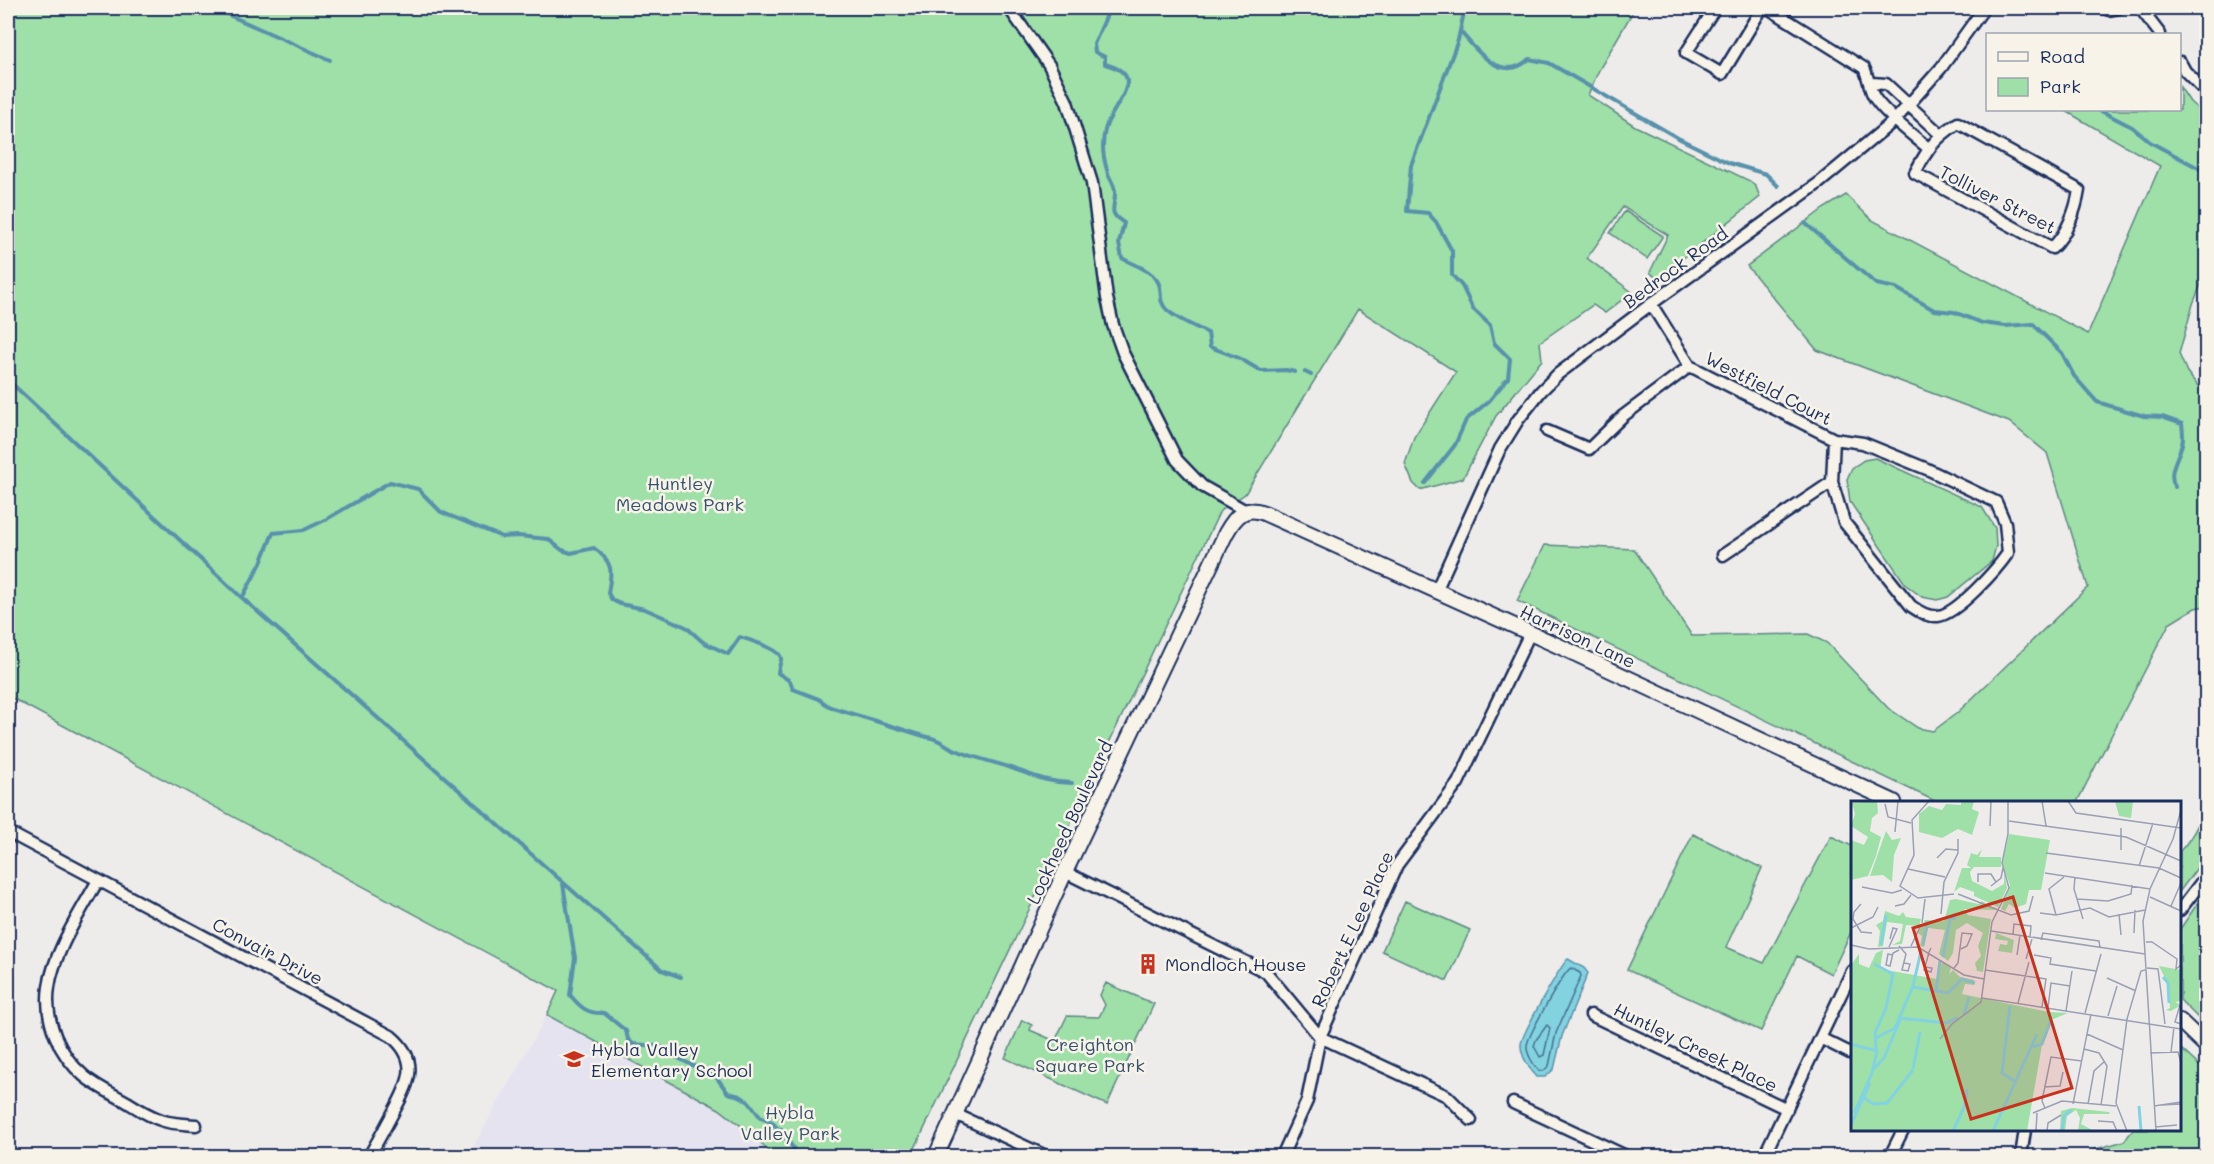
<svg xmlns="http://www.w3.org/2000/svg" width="2214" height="1164" font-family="Mali,sans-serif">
  <rect width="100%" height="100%" fill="#eeeceb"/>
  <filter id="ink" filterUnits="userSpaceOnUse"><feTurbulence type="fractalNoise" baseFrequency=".0167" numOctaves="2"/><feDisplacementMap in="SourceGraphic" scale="12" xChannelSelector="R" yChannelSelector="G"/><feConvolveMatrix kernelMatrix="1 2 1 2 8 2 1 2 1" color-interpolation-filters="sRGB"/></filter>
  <g filter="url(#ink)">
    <!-- built -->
    <path fill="#e4e3ef" d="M547,1015L719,1109L753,1135L774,1156H468Z"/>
    <!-- green -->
    <path fill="#9fdfa8" stroke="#5d8783" stroke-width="1.5" d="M8,8H1635L1599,70L1588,95L1635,126L1750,181L1756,187L1760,197L1657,279L1650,272L1668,235L1623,207L1587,258L1632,292L1605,313L1593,305L1540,342L1542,360L1496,416L1463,478L1420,490L1413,483L1405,464L1414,437L1456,372L1358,309L1245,494L1220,511L914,1150L893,1153L888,1156H774L753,1135L719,1109L547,1015L558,991L8,696Z
      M2180,87L2190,102L2206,116V272L2193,304L2179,354L2187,372L2206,396V606L2195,608L2169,624L2077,802H1937L1517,601L1545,545L1634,549L1692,636L1808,634L1827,643L1888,708L1918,728L1933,731L1957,713L2088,587L2047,453L2009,422L1817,350L1747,266L1823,209L1846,195L1872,220L2088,334L2160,166L2064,110H2180Z
      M1625,211L1663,236L1647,259L1610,233Z
      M1875,458L1982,507L1995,528L1996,546L1992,561L1948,597L1937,600L1922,597L1906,585L1850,502L1847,479L1852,468L1864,460Z
      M2206,796V856L2180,891V851C2194,836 2204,816 2206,796Z
      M1693,834L1762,868L1726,947L1764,963L1831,836L1852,846V930L1831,974L1797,956L1761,1031L1627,970Z
      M2206,891V1018L2202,1014L2199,1019L2180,1000V929Z
      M1405,901L1470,930L1447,981L1382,951Z
      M1106,983L1154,1004L1107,1105L1005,1058L1022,1020L1032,1025L1030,1030L1055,1041L1067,1016L1099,1017L1105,1005L1100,995Z
      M2180,1048L2206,1072V1156H2091L2092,1150L2124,1141L2133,1130H2180Z"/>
    <!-- water -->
    <path fill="#83d2df" stroke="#5991ab" stroke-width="1.5" d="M1568,959L1584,968L1588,973L1562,1036L1554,1069L1545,1077H1537C1530,1069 1520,1056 1521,1044C1522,1034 1560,966 1568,959Z"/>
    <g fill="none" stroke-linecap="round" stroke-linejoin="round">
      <!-- shore -->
      <path stroke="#457092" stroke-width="1.5" d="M1571,968L1580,973L1581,976L1556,1033L1549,1066L1543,1071H1539C1534,1066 1526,1053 1527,1046C1527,1037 1564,971 1571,968Z
        M1547,1025L1550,1028L1544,1055L1540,1057L1534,1046L1536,1040Z"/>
      <!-- stream -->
      <path stroke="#5991ab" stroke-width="4" d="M213,8L330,60
        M1110,8L1094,44L1095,52L1105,57V64C1142,74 1124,92 1111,116C1105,125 1103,136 1103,147C1103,153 1105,163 1107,170C1108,177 1114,183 1115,191C1116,208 1106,212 1124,223L1119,243L1122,258C1135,266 1152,269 1159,284C1163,295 1157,299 1167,310C1178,320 1194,326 1208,333L1210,347L1239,358L1261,371L1286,370L1295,372
        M1925,8L1936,14
        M1460,31C1477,52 1503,84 1529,59L1549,63L1678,138L1729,163L1766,174L1778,186
        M2099,110L2132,127L2150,142L2206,172
        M1805,223L1876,284L1896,288L1934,310L1954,312L1982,323L2005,326L2033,324L2062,353L2074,376L2097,402L2144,416L2162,417L2182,424C2183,431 2184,438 2182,444C2178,459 2167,472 2175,487
        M1305,372L1311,375
        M8,380L240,596L662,970L681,977
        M1425,483L1455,445L1466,420L1489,401L1508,378L1510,359L1494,343L1490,325L1473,309L1462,286L1452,275V251L1436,222L1428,213L1407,211L1411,165L1458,40L1465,8
        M242,598L261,563L273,533L304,530L325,520L390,482L418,489L441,512L502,537L518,536L548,539L562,550L571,553L594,548C614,563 612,571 608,593L612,600L620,604L645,609L686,627L703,642L728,654L740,637C748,640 782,649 781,659C781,663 778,668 778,673L790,681L793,689L819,699L830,707L927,737C939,738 945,746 956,750C972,757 989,761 1005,766C1030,774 1045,783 1072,783
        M563,884L575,958L570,995C580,1007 587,1014 604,1013L626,1031L628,1039L633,1044L657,1046L670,1050L678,1058L717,1078L728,1093L740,1096L749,1102L761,1118L772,1122L777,1128L783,1130L785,1137L794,1149L792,1156"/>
      <!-- street casing -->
      <g stroke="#1b2f5e" stroke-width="15">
        <path id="street" d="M1009,8L1049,65L1067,102L1092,183L1107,298L1113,325L1123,353L1177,460L1202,486L1246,511
          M1715,8L1686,53L1722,74L1762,8
          M1768,8L1864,68C1868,76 1870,89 1873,95C1881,111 1914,136 1928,148
          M2103,8L2109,10L2119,8
          M2140,8L2160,34
          M2180,62L2185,71L2206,92
          M1871,83L1886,84L1941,135
          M1958,123L2079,190C2076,210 2067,234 2052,248L1915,173C1928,148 1934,139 1958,123Z
          M1651,304L1690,366L1834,439L1863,443L1927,469L1996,502L2005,523L2008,553C1997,569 1957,614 1938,616C1927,617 1920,612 1911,606L1844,522L1832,482L1834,439
          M1547,431L1589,449L1623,416L1690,366
          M1723,555L1832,482
          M1436,591L1500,449L1518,420L1541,391L1558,374L1651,304L1819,183L1895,120L1941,68L1984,8
          M8,832L391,1036C420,1060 410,1082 394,1111C386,1126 378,1141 369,1156
          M1065,872L1266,972L1320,1037L1447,1096L1471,1120
          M98,880C81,912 54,951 49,987C44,1020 59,1055 84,1076C97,1087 113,1094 127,1102C140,1110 154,1119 168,1122C177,1124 187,1124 196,1125
          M2180,910L2206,876
          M1591,1015L1787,1109
          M1820,1038L1852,1054
          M1513,1103L1626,1156
          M955,1114L1046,1156
          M1282,1156L1307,1101L1320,1037L1397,865L1458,783L1530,633
          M1764,1156L1852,971
          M1890,1156L1903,1130
          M2021,1156L2025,1130"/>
      </g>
      <!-- secondary casing -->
      <g stroke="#1b2f5e" stroke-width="18">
        <path id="secondary" d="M2180,1021L2206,1046
          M936,1156L1065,872L1226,533C1235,517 1244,505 1264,513L1561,647L1894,802"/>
      </g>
      <!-- street -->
      <use href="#street" stroke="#f7f3e8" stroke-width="10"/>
      <!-- secondary -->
      <use href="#secondary" stroke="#f7f3e8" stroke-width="14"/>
    </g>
  </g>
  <!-- icons -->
  <defs>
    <g id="building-bare" transform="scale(1.62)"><path d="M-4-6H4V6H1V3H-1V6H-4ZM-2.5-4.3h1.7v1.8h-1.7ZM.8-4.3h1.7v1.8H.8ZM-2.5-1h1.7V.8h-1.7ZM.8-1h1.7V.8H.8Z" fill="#c8321e" stroke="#f7f3e8" stroke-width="2.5" paint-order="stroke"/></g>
    <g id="school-bare" transform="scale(1.62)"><path d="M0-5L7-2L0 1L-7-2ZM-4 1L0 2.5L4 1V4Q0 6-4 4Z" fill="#c8321e" stroke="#f7f3e8" stroke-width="2.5" paint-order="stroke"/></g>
  </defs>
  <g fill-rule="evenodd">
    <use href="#building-bare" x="1148" y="964"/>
    <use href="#school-bare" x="574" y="1059"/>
  </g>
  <g text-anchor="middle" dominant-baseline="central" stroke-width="5" stroke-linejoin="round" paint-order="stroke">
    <!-- street labels -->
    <g font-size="18" fill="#1b2f5e" stroke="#f7f3e8">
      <text transform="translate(1998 199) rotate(27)">Tolliver Street</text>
      <text transform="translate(1675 267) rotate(-36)">Bedrock Road</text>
      <text transform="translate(1769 388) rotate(27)">Westfield Court</text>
      <text transform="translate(1578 636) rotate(25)">Harrison Lane</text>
      <text transform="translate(1069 822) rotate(-65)">Lockheed Boulevard</text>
      <text transform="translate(1352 929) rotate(-65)">Robert E Lee Place</text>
      <text transform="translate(268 951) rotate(28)">Convair Drive</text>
      <text transform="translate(1696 1047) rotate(26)">Huntley Creek Place</text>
    </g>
    <!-- park labels -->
    <g font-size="18" fill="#35526d" stroke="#f7f3e8">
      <text x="680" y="483">Huntley<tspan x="680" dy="21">Meadows Park</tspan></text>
      <text x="1090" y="1044">Creighton<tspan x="1090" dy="21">Square Park</tspan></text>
      <text x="790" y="1112">Hybla<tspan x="790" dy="21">Valley Park</tspan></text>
    </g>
    <!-- poi labels -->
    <g font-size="18" fill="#1b2f5e" stroke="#f7f3e8" text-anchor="start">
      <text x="1165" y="964">Mondloch House</text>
      <text x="591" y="1049">Hybla Valley<tspan x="591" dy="21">Elementary School</tspan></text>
    </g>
  </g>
  <!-- overview -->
  <g transform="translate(1851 801)">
    <rect width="330" height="330" fill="#eeeceb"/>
    <path d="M26,0L27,12L21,17L19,30L30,36L25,55L17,75L0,79V39L13,44L17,36L0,25L4,13L1,2ZM110,0H123L121,8L128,11L121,34L107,28L91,37L68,31V13L78,5L91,9L95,3L110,4ZM264,0H282L280,17L268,15ZM35,30L41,39L50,37L43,54L41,81L32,74L19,75ZM158,33L199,39L190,89H178L175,103L164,107L158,103L154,110L150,108L159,84L151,63ZM131,48L128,56H150V66H123L119,71L121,80L141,90L153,83V71L156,87L147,106L123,95V91L109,86L103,91L111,67H120L116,64L120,52L126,54ZM105,98L127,103L131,100L145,109L113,108L117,114L140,118L132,171L126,170L124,162L130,155L127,145L132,132L116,122L105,129L102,152L97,160L88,153L94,129L77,127L73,146L69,145L71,135L67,132L74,119L93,120L99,99ZM34,110L48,115L52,111L55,116L70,118L69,122L68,125L55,124L51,143L41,144L49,140L52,123L36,121L32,145L27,146L29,130L25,124L32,120ZM145,132L163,139L161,152L147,150L149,143L156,144L157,140L144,138ZM32,149L29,168L86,178L91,161L100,167L98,173L102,169L109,176L123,179V184L114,183L111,193L198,211L217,212L200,219L191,244L176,330H0V164L8,153V163L18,167L25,152ZM308,165L330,169V200L324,201L330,204L320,210L315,209L319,207L317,183ZM221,307L258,311L259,313H233L230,323L243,330H227L229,317L225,309L216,315L214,330H209L210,310Z" fill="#9fdfa8"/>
    <path fill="none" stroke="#83d2df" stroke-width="3" d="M30,144L35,114M72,144L77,120M92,156L99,118L105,117M23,163L42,173L35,207L24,232L25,249M312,176L317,182L318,202M62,186L97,192L111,178L124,182M85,190L89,160M159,205L151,272L165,281M113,214L118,196M48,217L95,222L107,217M25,237L44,227L62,185L70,150M0,243L26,250L21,272L3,312M182,246L191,243L200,219M62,268L69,231M21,270L33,257L49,219M12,296L22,303L36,302L62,269M288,305L290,330M0,324L19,282M102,330L114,304L116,288M142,330L186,233M211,330L213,315L220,309"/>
    <path fill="none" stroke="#9aa0b3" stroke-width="1.5" d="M78,0L61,19L63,54L49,85L67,97L103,93M191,0L195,25M217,0L225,12L330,27M34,3L37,16L60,22M158,20L275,36L330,60M139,25L140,0M270,27V49M44,31L47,0M195,52L308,67L330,77M86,57L95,48L107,49M288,65L302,22M57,68L94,76M194,72L299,88M224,76L223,88L232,118M127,81V73H140L145,81M140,85L150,77L152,67M11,86L41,92L51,89M107,93L160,114L178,110L182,95M299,96L330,110M226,98L257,100L280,93L281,84M10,103L3,111L2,118L10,131L21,132M44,105L53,103L60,94M320,105L330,82M189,112L205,114L239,107L258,116L294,109M90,113L93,81L107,52V38M268,113L270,134M205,114L198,88L213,76M71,122L74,98M0,127L22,116L27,106M140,130L294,153M283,132L284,109M162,133L163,123L180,125L179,136M190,139L192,132L248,140L249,147M295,141H301L326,158L325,168L330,164M0,144L18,148L67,146L113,174L133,178M48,145L55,153L51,169L57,170L59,163L53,162M60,145L70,124M38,146L46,128L42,127L39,138M41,154L37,153L35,164L39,165L42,152L48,149M166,154L169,134M183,154L200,157L199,163L245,170M175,158L181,138M74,166L81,167L80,171L73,169L74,166L77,155L78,154L77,153L80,147M103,167L107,162L111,132L121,133L116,145L110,148M296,167L307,168L314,223M134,169L195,178L191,206M256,177L285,190M131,197L330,228M167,202L178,161M329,204L324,221L330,223M197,207L200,182L219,185M215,210L221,170M234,212L250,153M257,215L266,185M236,233L272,249M89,238L101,223L130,201L141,121L158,87L151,62L157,33V0M233,248L248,252L256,265L250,304M320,251L323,226M299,252L327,251L330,262M193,286L209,285L212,271M222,303L240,213M237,303L243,270L254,260M311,304L330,303M303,305L330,301M194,307L191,300L200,256L231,260M182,312L211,300L265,305M247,320L262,321L266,330M304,326L326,324M185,330L186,312M196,330L197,322L210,314M276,330L265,302L276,218L290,170L294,169M305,330L292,120L299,88L322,38L330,9"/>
    <path fill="#c8321e" fill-opacity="0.15" stroke="#c8321e" stroke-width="3" d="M162,96L221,287L120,318L62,127Z"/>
    <rect width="330" height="330" fill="none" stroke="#1b2f5e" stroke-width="3"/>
  </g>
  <!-- margin -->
  <rect width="2214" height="1164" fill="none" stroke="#f7f3e8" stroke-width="30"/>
  <rect x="15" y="15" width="2184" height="1134" fill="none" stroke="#1b2f5e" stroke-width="2" filter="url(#ink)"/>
  <!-- legend -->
  <rect x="1986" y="33" width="195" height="78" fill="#f7f3e8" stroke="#9fa5b1" stroke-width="1.5"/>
  <rect x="1998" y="52" width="30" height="9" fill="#f7f3e8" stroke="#9fa5b1" stroke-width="1.5"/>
  <text x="2040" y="63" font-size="18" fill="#1b2f5e">Road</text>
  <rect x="1998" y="78" width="30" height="18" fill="#9fdfa8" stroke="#9fa5b1" stroke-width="1.5"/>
  <text x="2040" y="93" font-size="18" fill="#1b2f5e">Park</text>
</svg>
